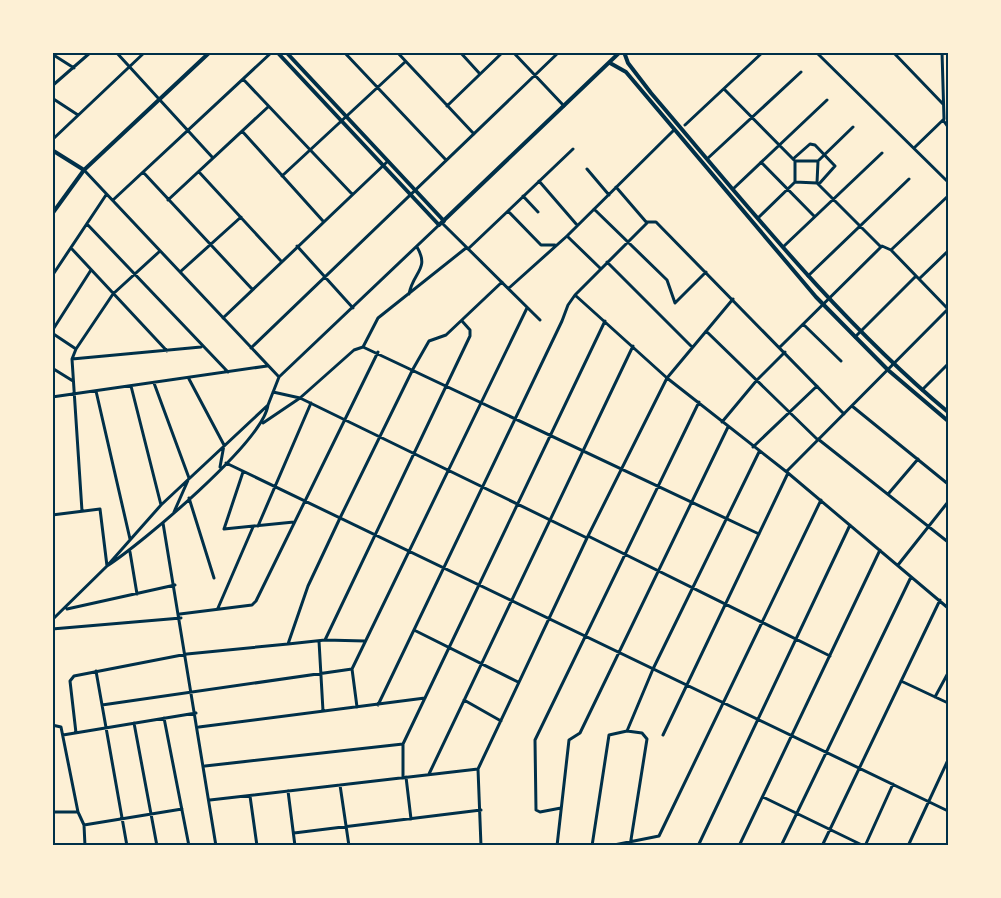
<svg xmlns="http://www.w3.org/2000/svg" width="1001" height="898" font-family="'Work Sans',sans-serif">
  <rect width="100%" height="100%" fill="#fdf0d5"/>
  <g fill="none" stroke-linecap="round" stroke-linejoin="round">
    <!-- minor -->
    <path stroke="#003049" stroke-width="3" d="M116,52L213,158
      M344,52L446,160
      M397,52L474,134
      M460,52L480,74
      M513,52L564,106
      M816,52L948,182
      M893,52L943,104
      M52,54L74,68
      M243,79L352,194
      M52,86L91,52
      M724,89L795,161
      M52,98L78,115
      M447,106L503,52
      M943,120L948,127
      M685,125L763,52
      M242,131L323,221
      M52,140L145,52
      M914,148L944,119L942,52
      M707,159L801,72
      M793,159L810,144L815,145L835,166L819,184
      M818,161L853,127
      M761,162L814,216
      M587,169L609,195
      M84,170L279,377
      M143,172L252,289
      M199,172L281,261
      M282,176L405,62
      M539,181L577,225
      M817,183L818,161H795V182L817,183L880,246
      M733,189L827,100
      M523,196L538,212
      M113,200L272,52
      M168,200L268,107
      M594,209L667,280L675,303L706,272
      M508,211L573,149
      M758,218L795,182
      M647,222H656L844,414
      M442,223L540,320
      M87,224L228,372
      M567,236L600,268
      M297,246L353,308
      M783,247L882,153
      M71,248L167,351
      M468,249L508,211L541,245H555
      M891,250L948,196
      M607,262L692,347
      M180,272L241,217
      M52,276L106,195
      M808,276L909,179
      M919,279L948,251
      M509,288L567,236L674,130
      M409,294C413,272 430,269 417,247
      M575,295L647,223L616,187
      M223,318L388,161
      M803,324L841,361
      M52,331L91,270
      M706,331L818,440
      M52,333L76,349
      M855,337L916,276
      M363,347L378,318L466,248
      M780,347L882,246L891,250L948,309
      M251,348L559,52
      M72,359L201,347
      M52,368L73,381
      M189,379L224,445L220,467
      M154,383L189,478L174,512
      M131,386L161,505
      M922,390L948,364
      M96,391L130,539
      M273,392L300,398L587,538
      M52,397L267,366
      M852,406L948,484
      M722,422L757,380L785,352
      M263,423L300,398L354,350L363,347L759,534
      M818,439L948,542
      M753,447L817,386
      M226,463L948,811
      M787,471L948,309
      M243,472L224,529L294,522
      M889,493L918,459
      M189,498L214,578
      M82,511L72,359L76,349L113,294L160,251
      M52,515L100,509L107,566C141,544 263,442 268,405
      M163,523L216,846
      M258,526L311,403
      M588,536L830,656
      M130,552L137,594
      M898,565L948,502
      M218,608L253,527
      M67,609L175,585
      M180,614L252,605L256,601L378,352
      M52,620L107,566L161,505L268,405L279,377L439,225
      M52,629L181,618
      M414,630L518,682
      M325,640L470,336V330L462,321
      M319,641L323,711
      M288,644L325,640L365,641
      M96,671L127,846
      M901,681L948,703
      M935,697L948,673
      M464,700L501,721
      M102,705L352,669
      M378,705L562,321L568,305L575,295L667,378L788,473L948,608
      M357,707L352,669L527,308
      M164,718L189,846
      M134,723L157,846
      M52,725L61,727L78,812L84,825L85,846
      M199,727L425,698
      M627,731L653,669L759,452
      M76,733L70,681L74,676L187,654L288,644L308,586L340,518L413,369L429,341L446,335L502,282
      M63,735L196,713
      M663,735L788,473
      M205,766L403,744
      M429,774L633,346
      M406,777L411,819
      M403,778V744L605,321
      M340,785L349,846
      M288,791L295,846
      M250,796L257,846
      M763,797L864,846
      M210,800L478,769
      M561,808L540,812L536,810L535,740L699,402
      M52,812H78
      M84,825L182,809
      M294,833L481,810
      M481,846L478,769L587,538L667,378L733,299
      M557,846L569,740L580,733L728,427
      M592,846L609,735L627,731L642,733L647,739L630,846
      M609,846L659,836L821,500
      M698,846L850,525
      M739,846L880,550
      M781,846L911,577
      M822,846L940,600
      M865,846L893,784
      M908,846L948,760"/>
    <!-- tertiary -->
    <path stroke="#003049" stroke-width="4" d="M277,52L439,225L620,52
      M286,52L444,221
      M624,52L628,63L651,93C746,204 836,318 948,412
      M610,63L626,72L816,297L888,370L948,421
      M52,150L84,170
      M52,214L84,170L210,52"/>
  </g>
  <!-- border -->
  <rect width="1001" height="898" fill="none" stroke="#fdf0d5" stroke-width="108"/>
  <rect x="54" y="54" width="893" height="790" fill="none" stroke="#003049" stroke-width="2"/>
</svg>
